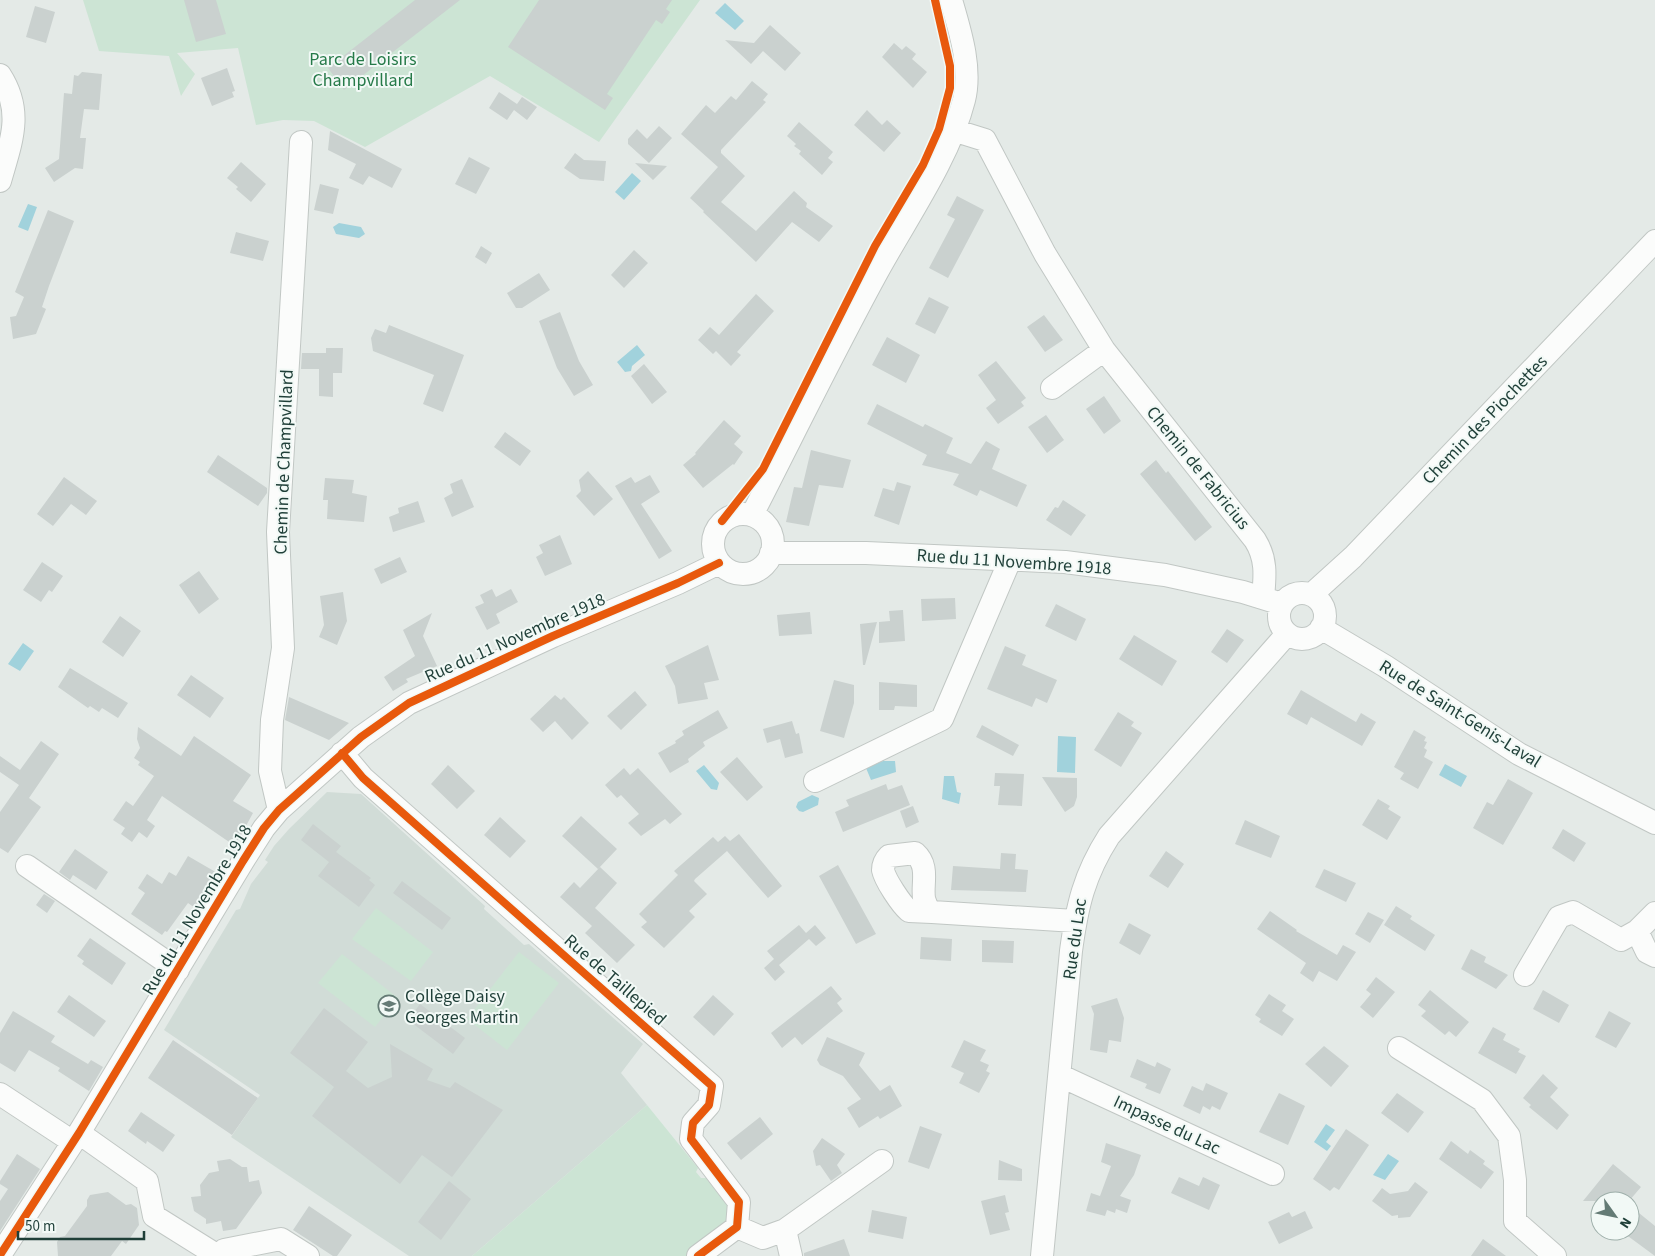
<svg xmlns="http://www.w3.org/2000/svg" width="1655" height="1256" font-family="'Source Sans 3',sans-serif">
  <rect width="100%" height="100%" fill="#e4eae7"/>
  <!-- built -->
  <path fill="#d1dcd7" d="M327,792L361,794L485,906L484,909L524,945L529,944L643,1044L621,1073L647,1105L472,1256H409L231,1137L260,1095L164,1030L236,910L240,909L251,884L268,862L265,860L274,846L289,829Z"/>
  <!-- green -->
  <path fill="#cce4d4" d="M83,0H700L599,142L490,76L365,147L314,121L283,120L256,125L238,48L177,53L195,74L181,96L169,56L99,51Z
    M376,908L433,952L411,981L352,939Z
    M519,952L559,983L507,1050L467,1019Z
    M342,954L398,998L375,1027L318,983Z
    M647,1105L698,1168L696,1172L701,1178H706L729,1208L727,1223L686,1256H472Z"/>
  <!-- water -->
  <path fill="#a1d2dc" d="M725,3L744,21L735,30L715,13Z
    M632,173L641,181L624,200L615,192Z
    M28,204L37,207L28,231L18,227Z
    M339,223L361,227L365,234L359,238L336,234L333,227Z
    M637,345L645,355L632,366L631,371L625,372L617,362Z
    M23,643L34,651L20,671L8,664Z
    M1058,736L1076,737L1075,773L1057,772Z
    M883,761H895L896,772L871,780L866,768Z
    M1445,764L1467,776L1461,787L1439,775Z
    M704,765L719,783L717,790L711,789L696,771Z
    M944,776H954L957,792L961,793L959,804L942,799Z
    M812,795L819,798L818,805L803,812L799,811L796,807L798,802Z
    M1326,1124L1335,1130L1326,1142L1331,1146L1327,1151L1314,1142Z
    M1388,1154L1399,1161L1385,1180L1373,1175Z"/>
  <!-- building -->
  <path fill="#cad1cf" d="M184,0H216L226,34L196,42Z
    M415,0H460L344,90L328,68Z
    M539,0H672L666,9L670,12L662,24L656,20L607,94L613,98L605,110L508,47Z
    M35,6L55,12L46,43L26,37Z
    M770,25L801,53L785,71L763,51L751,64L725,40L754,43Z
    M894,43L902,50L906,46L916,54L912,59L927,72L913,88L882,57Z
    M227,68L235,91L232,92L234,97L212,106L201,78Z
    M82,72L102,74L99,110L84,109L80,138H86L83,169L75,168L54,182L45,168L59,159L64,93L72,94L74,75L78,76Z
    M752,81L768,94L763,100L766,102L721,150V153L745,176L721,202L756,231L794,191L807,203L806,207L833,226L819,242L792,222L756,262L703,212L704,211L690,198L718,167L681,134L706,105L715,113L731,96L736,100Z
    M499,92L517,104L522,97L537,107L527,120L514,110L507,120L489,108Z
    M867,110L882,125L887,120L901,133L884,152L854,125Z
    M799,122L833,152L828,158L833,162L822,175L799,154L801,151L794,146L796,144L787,136Z
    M659,126L672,138L649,163L628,144V139L637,129L647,139Z
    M330,131L402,169L392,188L369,176L363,185L349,178L356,164L328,150Z
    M575,153L584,160L606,161L604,181L580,179L564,168Z
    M469,157L490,168L476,194L455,184Z
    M241,162L266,184L251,202L236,189L238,187L227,178Z
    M635,163L667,166L653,180Z
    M320,184L339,189L333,214L314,210Z
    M957,196L984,210L948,278L929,268L955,219L947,215Z
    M48,210L74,221L49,286L42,307L46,309L36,334L13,339L10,317L16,316L24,297L15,292Z
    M236,232L269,241L263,261L230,253Z
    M481,246L492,253L486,264L475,257Z
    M634,250L648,263L624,288L611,275Z
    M539,273L550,290L522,308H516L507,293Z
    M756,294L774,311L737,352L741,355L731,366L716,351L713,354L698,340L710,327L719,335Z
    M929,297L949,307L935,334L915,324Z
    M560,312L579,361L593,385L574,396L557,368L539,321Z
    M1044,315L1063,340L1045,352L1027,327Z
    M389,325L464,355L443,412L423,404L434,375L373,351L371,338L375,329L386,333Z
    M887,337L920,355L906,383L872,365Z
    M326,348H343L342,373H333V397L319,396V369H301L302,353H326Z
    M996,361L1026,398L1021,402L1024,406L998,424L986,408L996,400L978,375Z
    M644,364L667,392L652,404L631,376Z
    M1104,396L1121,421L1104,434L1086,409Z
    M877,404L923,427L925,424L953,438L946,453L971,464L986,441L1000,449L992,469L1027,485L1017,507L980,490L977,496L953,485L959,474L922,465L927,455L867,424Z
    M1046,415L1064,440L1047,453L1028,427Z
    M724,420L741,436L734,444L743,452L734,465L733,464L703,488L683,465L696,454L695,453Z
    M505,432L531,451L520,466L494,447Z
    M811,450L851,460L843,488L819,485L809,526L786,522L794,487L802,488Z
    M218,455L267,488V493L258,506L207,472Z
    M1156,460L1166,473L1168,471L1212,527L1195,541L1140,474Z
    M588,471L613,499L594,516L576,496L581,491L579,480Z
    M650,475L660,492L641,504L672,551L659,559L615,486L631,477L635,483Z
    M64,477L97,501L86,515L71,504L53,526L37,514Z
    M325,478L354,480L352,493L367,496L364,522L327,519L328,500H323Z
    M462,479L474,507L452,517L444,498L453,493L450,484Z
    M897,482L911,486L899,525L874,516L883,488L894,491Z
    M1063,500L1086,515L1071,536L1046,520L1055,507L1058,508Z
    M418,501L425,522L393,532L389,517L399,513L398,508Z
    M560,535L572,564L545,576L536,557L543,553L539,545Z
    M400,557L407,572L381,584L374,569Z
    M42,562L63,576L52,592L49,590L41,602L23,590Z
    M199,571L219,599L199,614L179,585Z
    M492,589L496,597L511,589L518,602L496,614L500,623L487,630L475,607L484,603L480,595Z
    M343,592L347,621L337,645L319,637L324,625L320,596Z
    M955,598L956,619L922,621L921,599Z
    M1056,604L1086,619L1076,641L1045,626Z
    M903,610L905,641L879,643V622L890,621L889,611Z
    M810,612L812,634L779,636L777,615Z
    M432,613L423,636L437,666L406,679L408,682L393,691L384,677L415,656L403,630Z
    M120,616L141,631L123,657L102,642Z
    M877,622L865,665H863L860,624Z
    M1227,629L1244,640L1227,663L1211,652Z
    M1134,635L1177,661L1162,686L1119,659Z
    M708,645L719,680L704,683L708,699L678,704L675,686L665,666Z
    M1005,646L1026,655L1022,665L1057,680L1047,703L1036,698L1032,707L987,689Z
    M70,668L128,703L118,718L102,708L99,712L90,706L88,708L58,687Z
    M191,675L224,698L210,718L177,695Z
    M834,680L854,685V703L844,738L820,731Z
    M879,682L917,685V707L895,706L894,710H879Z
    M1301,690L1356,722L1361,713L1376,722L1362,746L1311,717L1307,725L1287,714Z
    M635,691L647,705L621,730L607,716Z
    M555,695L561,700L564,697L589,723L572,740L555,721L543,732L530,719Z
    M289,697L349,723L329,740L285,720Z
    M718,710L728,728L703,742L705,746L688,759L689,762L670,773L658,753L676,743L675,741L684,735L682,731Z
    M1118,712L1134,722L1131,726L1142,733L1121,767L1094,750Z
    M792,721L796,734L799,733L803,753L785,758L780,739L767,743L763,729Z
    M982,725L1019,745L1013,756L976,737Z
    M138,727L181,756L194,736L251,775L233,801L253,813L235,846L162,796L147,820L155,826L147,838L139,832L132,842L121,834L125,828L113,820L126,801L133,806L154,776L138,765L140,762L134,758L140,748L137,739Z
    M1414,730L1426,737L1424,741L1427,742L1424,748L1427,750L1424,757L1433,762L1418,789L1400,779L1404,773L1394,767Z
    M41,741L59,754L29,798L41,807L8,853L0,848V812L19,785L0,772V756L20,770Z
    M737,757L763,787L747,801L720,772Z
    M448,765L475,791L457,809L431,784Z
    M624,768L630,775L638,768L682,814L670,824L665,819L641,836L628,823L639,814L621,795L617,798L605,785Z
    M995,773L1024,774L1022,806L998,805L1000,786H994Z
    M1042,777L1077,778V797L1074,806L1065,812Z
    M1508,779L1533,793L1503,845L1473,828L1487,802L1493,805Z
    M886,784L888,790L902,785L910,805L843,832L835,812L849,806L846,800Z
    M1378,799L1390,806L1388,809L1401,817L1387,840L1362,825Z
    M913,806L919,822L906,828L900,811Z
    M581,816L617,849L598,869L562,836Z
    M500,817L526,841L510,858L484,835Z
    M1245,820L1280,836L1271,858L1235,844Z
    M313,824L341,846L336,852L371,878L369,880L375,885L359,907L318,876L329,862L301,840Z
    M1563,829L1586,843L1574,862L1552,848Z
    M739,834L782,886L768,898L727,851L695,879L694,881L707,894L689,911L695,917L664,948L641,927L647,922L639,914L678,875L674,871L713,837L718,842L725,836L730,841Z
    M75,849L108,872L96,890L73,875L70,880L59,872Z
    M1166,851L1184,864L1168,888L1149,876Z
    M1001,853L1016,854L1015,869L1028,870L1026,892L951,890L953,866L1000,869Z
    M188,856L219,874L198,910L188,903L167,932L165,931L162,935L131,914L145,893L138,888L147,874L162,884L169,872L176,876Z
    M838,865L876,934L856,944L819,876Z
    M600,867L617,883L595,908L635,945L617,963L585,933L592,926L560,897L574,882L580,888Z
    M1324,869L1356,883L1346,902L1315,887Z
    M402,881L451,918L442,930L393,893Z
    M44,894L55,901L47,913L36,905Z
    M1396,906L1412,916L1410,919L1435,935L1425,951L1384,925Z
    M1270,911L1297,930L1296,931L1337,955L1343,945L1356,952L1337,981L1319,971L1313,982L1300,973L1306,963L1257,929Z
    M1368,912L1384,920L1370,943L1355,934Z
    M1129,923L1151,935L1140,955L1119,943Z
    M799,925L806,933L815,925L826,938L816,946L809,939L779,965L785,972L775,981L764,968L774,959L767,951Z
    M921,937L952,939L951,961L920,959Z
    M90,938L126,963L112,985L82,964L84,961L77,956Z
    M982,940L1014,941L1013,963L982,962Z
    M1471,949L1486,957L1484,962L1508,975L1496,989L1461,969Z
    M1376,977L1395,992L1373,1018L1360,1007L1371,994L1366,990Z
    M831,986L842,999L837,1003L843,1011L802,1045L795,1037L782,1048L771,1033Z
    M1430,990L1469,1022L1456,1037L1449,1031L1445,1035L1421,1016L1426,1011L1418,1005Z
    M1543,990L1569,1005L1559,1023L1533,1009Z
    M1269,994L1286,1005L1282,1011L1294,1019L1282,1036L1259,1022L1261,1019L1255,1015Z
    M69,995L106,1021L94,1037L57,1012Z
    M713,995L734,1014L714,1036L693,1017Z
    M1117,998L1124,1018L1121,1042L1109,1040L1107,1053L1090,1050L1094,1014L1091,1006Z
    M420,1004L465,1038L453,1054L408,1020Z
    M324,1008L368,1042L346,1071L368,1088L392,1077L390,1044L433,1069L427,1080L450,1088L455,1082L503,1110L452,1177L422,1155L400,1184L312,1116L334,1087L290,1053Z
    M13,1011L55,1036L51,1042L88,1064L91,1060L103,1067L89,1091L58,1071L60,1068L29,1050L15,1072L0,1063V1033Z
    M1609,1011L1631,1023L1616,1048L1595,1037Z
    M1493,1027L1506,1034L1503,1040L1520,1049L1518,1052L1526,1056L1516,1074L1478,1053Z
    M827,1037L865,1053L859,1065L880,1091L890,1085L902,1106L880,1119L878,1116L859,1128L847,1108L861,1099L843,1076L820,1065L817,1060Z
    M173,1040L258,1098L232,1135L148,1078Z
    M964,1040L986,1050L980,1061L989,1065L986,1071L990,1073L979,1093L959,1083L964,1073L951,1067Z
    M1324,1046L1349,1066L1331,1087L1305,1064Z
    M1137,1059L1155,1067L1157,1062L1171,1069L1160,1094L1145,1088L1147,1084L1130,1077Z
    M1543,1074L1558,1088L1550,1097L1569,1115L1557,1130L1529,1107L1531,1105L1523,1098Z
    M1206,1083L1228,1093L1220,1110L1212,1106L1210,1110L1203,1106L1200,1114L1183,1106L1192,1086L1203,1091Z
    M1279,1093L1305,1106L1288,1145L1259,1132Z
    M1397,1093L1424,1112L1408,1133L1381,1113Z
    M141,1112L175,1135L163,1152L147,1141L146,1144L128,1131Z
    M760,1117L773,1134L741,1160L727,1143Z
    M920,1126L942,1134L929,1169L908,1162Z
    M1346,1129L1369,1145L1339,1190L1334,1187L1330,1191L1313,1179Z
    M822,1138L845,1154L837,1165L842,1173L831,1181L820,1165L816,1166L813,1151Z
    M1451,1141L1468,1154L1470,1150L1485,1161L1483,1164L1494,1172L1481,1189L1439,1159Z
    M1106,1143L1141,1155L1134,1175L1120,1196L1131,1200L1127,1213L1116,1209L1115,1213L1107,1210L1105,1216L1086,1211L1091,1193L1100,1196L1111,1166L1101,1162Z
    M17,1154L40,1169L0,1231V1201L8,1189L0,1184V1181Z
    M230,1159L242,1167H247L249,1182L259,1180L262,1193L236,1229L223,1231L221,1221L206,1224V1219L194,1211L191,1197L201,1196L200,1185L209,1173L219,1171L217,1161Z
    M999,1160L1022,1169V1181L998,1180Z
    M1613,1164L1641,1187L1629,1201H1583Z
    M1179,1177L1199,1186L1203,1177L1220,1185L1209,1210L1171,1193Z
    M449,1181L471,1199L441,1240L418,1222Z
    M1415,1182L1428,1192L1410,1217L1398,1218V1215L1392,1216L1372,1201L1382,1188L1390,1194L1408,1191Z
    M108,1192L126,1205L131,1204L137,1208L139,1225L126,1244L122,1241L111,1256H58L57,1242L60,1237L65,1236L87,1206V1200L90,1195Z
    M1005,1195L1009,1212L1005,1213L1010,1230L990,1235L981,1201Z
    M309,1206L352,1235L337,1256H333L293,1230Z
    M872,1210L907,1217L903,1239L868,1232Z
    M1305,1211L1313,1228L1279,1244L1268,1222L1289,1212L1292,1217Z
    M1639,1213L1655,1226V1256L1621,1231H1630V1224Z
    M844,1239L850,1256H804V1253Z
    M1483,1239L1506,1256H1471Z"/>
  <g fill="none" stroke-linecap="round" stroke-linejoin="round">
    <!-- minor casing -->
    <g stroke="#c1c7c4" stroke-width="24">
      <path id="minor" d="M0,75C24,112 11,142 0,181
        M953,130L985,140L1045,254L1104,350L1255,540C1267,559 1265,576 1263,598
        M1052,388L1104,350
        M713 544a30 30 0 1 1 60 0a30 30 0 1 1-60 0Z
        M752,515C793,435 832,355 875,276C904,222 949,159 964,100C972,68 960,31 951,0
        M771,553H866L1065,562L1165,575L1243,592L1282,604
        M1279 616a23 23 0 1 1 46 0a23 23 0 1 1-46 0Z
        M1311,595L1353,557L1655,241
        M1321,628L1385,666L1519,754L1655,823
        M342,753L363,778L712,1086L709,1105L693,1123L691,1139L739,1202L737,1227L698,1256
        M815,781L942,719L1010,560
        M279,810L270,771L272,720L283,648L278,532L301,142
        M27,866L178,970
        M932,912L909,911C901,904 885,880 883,870C883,864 885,860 889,856L915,853C935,871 913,897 932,912L1075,921
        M1637,931L1647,952L1655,956
        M1525,975L1559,917L1573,912L1621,940L1637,931L1655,913
        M1399,1048L1482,1100L1509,1136L1515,1180V1221L1555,1256
        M1061,1076L1273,1174
        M0,1094L73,1142
        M79,1133L147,1181L154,1216L218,1256
        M737,1227L763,1238L785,1230L882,1161
        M785,1230L791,1256
        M0,1255L79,1133L243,861L264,828L279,810L361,737L409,703L553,636L678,583L719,563
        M219,1256L224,1250L281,1239L308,1256
        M1042,1256L1071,951C1077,906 1084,875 1109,836L1287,634"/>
    </g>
    <!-- minor -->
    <use href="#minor" stroke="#fbfcfb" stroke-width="22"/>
    <!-- cycleway casing -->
    <g stroke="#f2f9f6" stroke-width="11">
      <path id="cycleway" d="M722,521L763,469L875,246L923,165L939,129L950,88V66L935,0
        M342,753L363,778L712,1086L709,1105L693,1123L691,1139L739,1202L737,1227L698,1256
        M0,1255L79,1133L243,861L264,828L279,810L361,737L409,703L553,636L678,583L719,563"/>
    </g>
    <!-- cycleway -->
    <use href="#cycleway" stroke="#e8590c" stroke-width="8"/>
  </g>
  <!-- icons -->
  <defs>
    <g id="school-ring" transform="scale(1.125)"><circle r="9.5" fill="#f2f9f6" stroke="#647b75" stroke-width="1.5"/><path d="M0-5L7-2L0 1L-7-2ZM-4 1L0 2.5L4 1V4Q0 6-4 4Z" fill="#647b75"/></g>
  </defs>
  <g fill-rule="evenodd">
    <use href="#school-ring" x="389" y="1006"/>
  </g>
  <g text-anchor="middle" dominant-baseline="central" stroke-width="4" stroke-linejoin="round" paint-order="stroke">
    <!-- park labels -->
    <g font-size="18" fill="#267a49" stroke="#f2f9f6">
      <text x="363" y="59">Parc de Loisirs<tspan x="363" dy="21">Champvillard</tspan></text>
    </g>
    <!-- street labels -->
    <g font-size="18" fill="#1f3f38" stroke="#f2f9f6">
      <text transform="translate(1485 420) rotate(-46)">Chemin des Piochettes</text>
      <text transform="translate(284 462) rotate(-88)">Chemin de Champvillard</text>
      <text transform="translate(1198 468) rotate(51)">Chemin de Fabricius</text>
      <text transform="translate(1014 562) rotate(4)">Rue du 11 Novembre 1918</text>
      <text transform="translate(515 638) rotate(-24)">Rue du 11 Novembre 1918</text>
      <text transform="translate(1460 714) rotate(32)">Rue de Saint-Genis-Laval</text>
      <text transform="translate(197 910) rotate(-59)">Rue du 11 Novembre 1918</text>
      <text transform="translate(1075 939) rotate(-82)">Rue du Lac</text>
      <text transform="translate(615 980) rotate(41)">Rue de Taillepied</text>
      <text transform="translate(1167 1125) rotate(25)">Impasse du Lac</text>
    </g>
    <!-- poi labels -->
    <g font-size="18" fill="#1f3f38" stroke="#f2f9f6" text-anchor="start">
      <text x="405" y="996">Collège Daisy<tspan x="405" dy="21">Georges Martin</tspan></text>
    </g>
  </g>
  <!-- north arrow -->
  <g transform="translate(1615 1216) rotate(123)"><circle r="24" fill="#f2f9f6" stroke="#9eafaa"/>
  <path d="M0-4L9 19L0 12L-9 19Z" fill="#647b75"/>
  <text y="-8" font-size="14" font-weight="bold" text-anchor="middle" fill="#1f3f38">N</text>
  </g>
  <!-- scale -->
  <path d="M18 1231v8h126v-8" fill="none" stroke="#1f3f38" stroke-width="2.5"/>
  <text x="25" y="1231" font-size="15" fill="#1f3f38" stroke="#f2f9f6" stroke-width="4" paint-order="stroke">50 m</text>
</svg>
